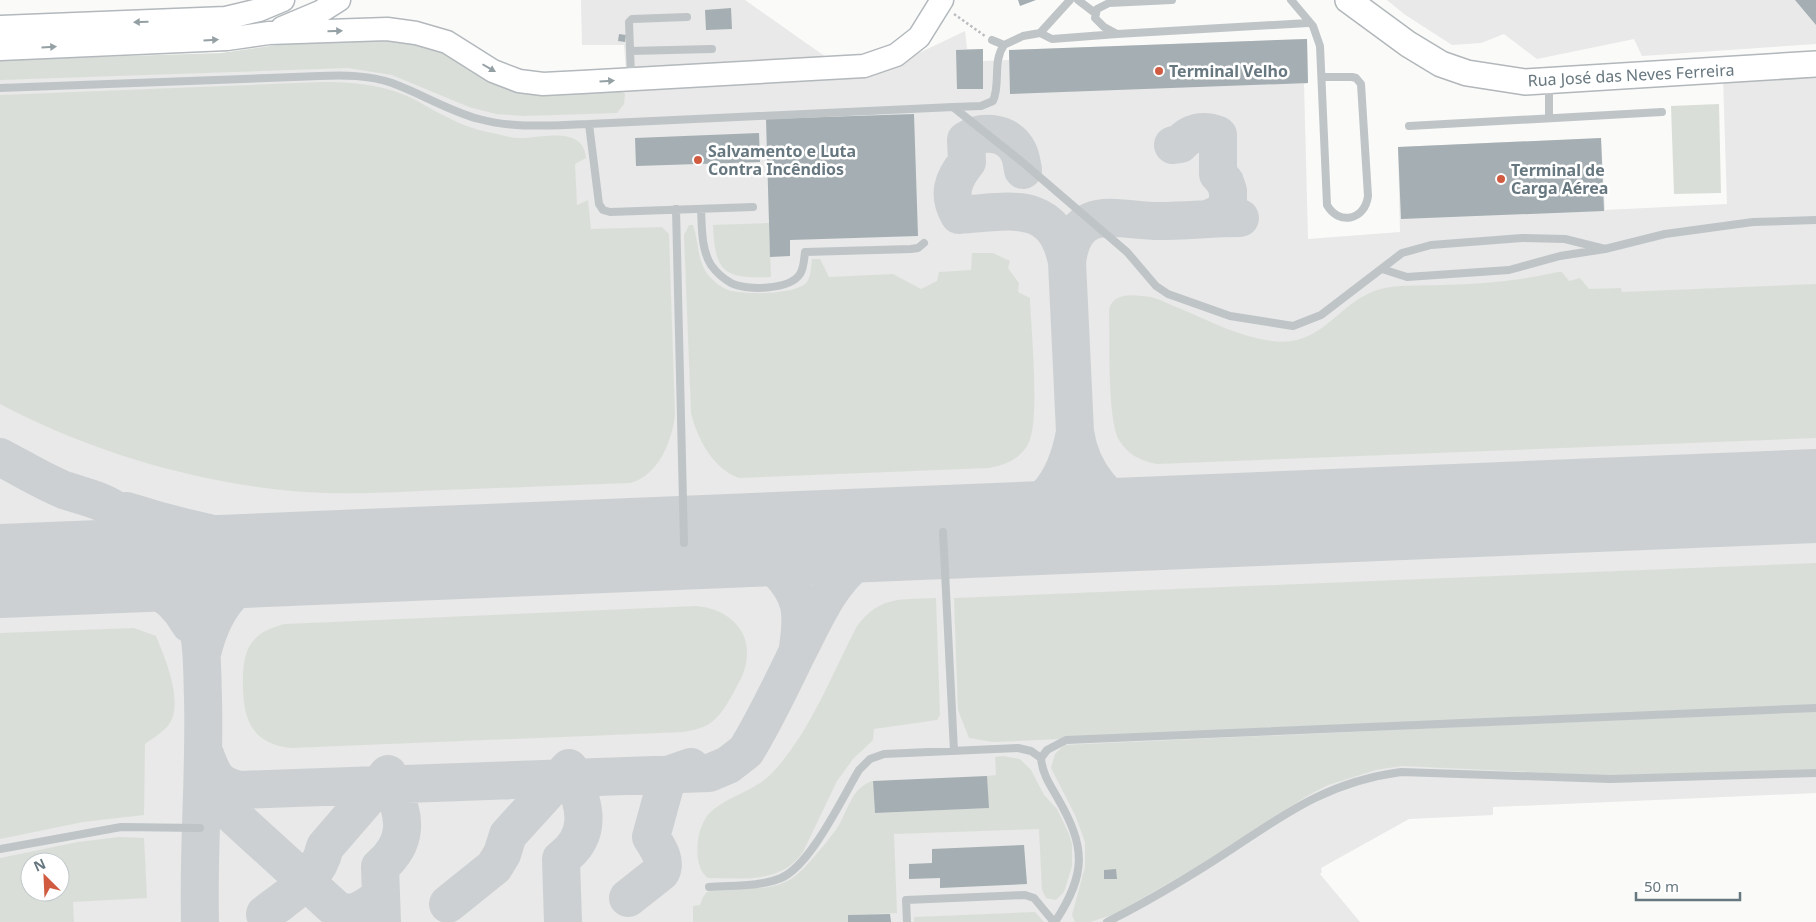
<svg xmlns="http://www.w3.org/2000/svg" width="1816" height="922" font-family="'Noto Sans',sans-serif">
  <rect width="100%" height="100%" fill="#fafaf8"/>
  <!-- built -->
  <path fill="#e8e9e8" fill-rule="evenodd" d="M581,0H745L833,62L626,72L624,45H582Z
    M1387,0H1816V44L1642,56L1634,39L1537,59L1504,34L1481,43L1452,45L1404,14Z
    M965,31L967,49H983V61L1009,60V50L1307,39L1308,83L1304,84L1308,239L1400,232L1398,147L1601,138L1605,210L1727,204L1723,77L1816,71V793L1493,807V815L1409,819L1321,868L1322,872L1320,874L1360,922H0V68L425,46L551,94L869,77ZM30,862H60V892H30Z"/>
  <!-- green -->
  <path fill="#daded8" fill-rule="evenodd" d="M384,39L432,46L486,77L619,89L625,94L624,104L617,113L524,116L496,114L469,107L392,75L348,68L0,80V60L221,53L291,43Z
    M321,82C350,82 380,84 407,96C421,102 433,111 447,117C463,126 480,131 497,134C505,136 512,138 520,138C543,138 583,125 586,158L575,164L577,205L588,200L591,229L662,227L669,234L675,415C672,442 658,476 630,483C568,485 506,488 444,490C398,492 351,495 304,492C199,484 93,453 0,404V95Z
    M1719,104L1721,193L1674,194L1671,106Z
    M769,223L771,277C724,279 715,273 713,225Z
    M689,225H693C699,242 697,262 709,276C714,282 721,287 728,290C743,295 797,295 807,282C811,276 811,266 812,259H820L829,277L893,274L921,289L937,281L939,272L971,270L972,253H993L1010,261L1008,268L1019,283L1018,292L1030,298C1031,328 1040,419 1029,442C1021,459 1006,465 989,468L739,478C713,469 697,438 691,413L684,235Z
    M1558,272H1562L1569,281L1580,278L1589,289L1621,288L1622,292L1816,284V438L1157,464C1141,461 1128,455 1119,440C1107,418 1110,338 1109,309C1114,291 1136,295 1151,297C1160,299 1170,305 1179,308C1209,321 1240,337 1272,341C1322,348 1336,304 1377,290C1397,284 1421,286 1442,285C1481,284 1519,281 1558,272Z
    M1816,563V706L993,742L969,738L958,710L954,598Z
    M936,598L940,715L937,720L874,729L873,740L853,759L837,781L803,852C781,884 743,878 708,878C693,868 696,835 704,821C715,799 753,793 771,774C809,735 832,674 857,626C881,595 900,600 936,598Z
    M696,606C731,609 756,634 744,671C742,678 737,685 734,692C728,702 723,712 714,720C706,728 694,730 683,732L292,748C255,744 244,724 243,689C242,653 247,633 285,624Z
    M134,628L156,636C165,658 186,706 167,727C161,733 152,739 145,744L144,815L83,822L0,839V633Z
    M1816,711V769L1614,776L1402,766L1376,770L1328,785L1307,796L1205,862L1115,914L1090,922H1075L1072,915L1085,867V842L1075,815L1051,768L1055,754L1064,745Z
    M1003,756L1020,759L1031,770L1044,795L1057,809L1069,834L1072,844V866L1064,892L1056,900L1046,898L1042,890L1039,829L894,834L897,913L848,915V922H693V906L700,905L703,897L707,892C735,883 768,896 794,877C805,869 826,843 835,831C848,814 850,787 873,781L875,813L988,808L987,776L996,775L995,757Z
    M119,837L144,838L147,898L73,902L74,922H0V858L78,842ZM30,862H60V892H30Z
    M1035,912L1044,922H914V917Z"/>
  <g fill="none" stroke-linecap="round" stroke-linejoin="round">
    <!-- taxiway -->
    <path stroke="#cdd0d2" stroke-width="38" d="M1173,145L1180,144C1190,132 1203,129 1218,135V174L1225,182L1228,191V206L1221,213L1208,219
      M1023,170C1022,164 1021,156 1018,151C1008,131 982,130 966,140L967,162C953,179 947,194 959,215C1009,212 1054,198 1067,262L1075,432C1081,473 1108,507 1149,518C1163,522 1178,522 1192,522
      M1067,262C1075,201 1117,221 1159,221C1186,221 1213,218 1240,218
      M0,457C21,468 42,481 64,490C78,495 94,498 107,505C145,525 183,571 194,612C203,640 202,669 203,698C205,773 198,847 200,922
      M127,511C193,532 260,546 329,551C364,554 399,553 433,553
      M987,530C1040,513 1065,488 1075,432
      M699,542C714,544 730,545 744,549C768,556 793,581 799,605C802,619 800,634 798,648
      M92,567C132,574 169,587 190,624
      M202,654C215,598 242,575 296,559
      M204,752C213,774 214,784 239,790L709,773L728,765L746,751C765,720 781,686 797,653C814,621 828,584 858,561C879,545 906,539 932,533
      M208,772L217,797L224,807L337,910C354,918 368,906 381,896
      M628,898L661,872C667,860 657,847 651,837L668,775L691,767
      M448,904L494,867L502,854L508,835L569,768
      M265,914C289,895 318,880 325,847L388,774
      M382,922L380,867C409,842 406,817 391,785
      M563,922L561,859C591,837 587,808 572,778"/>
    <!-- runway -->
    <path stroke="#cdd0d2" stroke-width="94" d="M0,571L1816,496"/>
  </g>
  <!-- building -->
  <path fill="#a5aeb2" d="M1018,0H1036L1020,6Z
    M1795,0H1816V25Z
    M731,8L732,29L706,30L705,10Z
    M619,34L626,35L625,42L618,41Z
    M1307,39L1308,83L1010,94L1009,50Z
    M983,49V89H957L956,50Z
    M914,114L918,236L790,240V256L770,257L766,119Z
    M759,133L760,162L636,166L635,138Z
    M1601,138L1604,211L1401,219L1398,147Z
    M987,776L989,808L875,813L873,781Z
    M1024,845L1027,884L940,888V878L909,879V864L932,863V849Z
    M1116,869L1117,879H1104V870Z
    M890,914L891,922H848V915Z"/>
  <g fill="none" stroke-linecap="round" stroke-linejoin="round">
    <!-- secondary casing -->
    <g stroke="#b2b8bc" stroke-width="25">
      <path id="secondary" d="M0,27L226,18L259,10L283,0
        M282,28L320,12L339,0
        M0,49L227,39L269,33L387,29L416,33L447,42L493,71L519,81L543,84L582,82L864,66L896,55L919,37L942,0"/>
    </g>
    <!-- primary casing -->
    <g stroke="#b1b7ba" stroke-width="28">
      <path id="primary" d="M1348,0L1408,44L1441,64L1467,73L1525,82L1816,64"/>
    </g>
    <!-- path -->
    <path stroke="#babec0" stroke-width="2.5" stroke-dasharray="2.5 2.5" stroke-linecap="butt" d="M954,14L985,36"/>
    <!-- lane -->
    <path stroke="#bfc4c7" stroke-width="8" d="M1078,0L1095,13
      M1172,0L1109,3L1097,9L1095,18L1104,27L1117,34L1308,23
      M1291,0L1313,26L1320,46L1327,205C1339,226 1365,220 1368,196L1361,84L1356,78L1352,77H1322
      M1040,33L1052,39L1117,34
      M992,40L1004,45L1023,36L1040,33L1070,0
      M630,51L712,49
      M631,77L629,22L632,19L687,17
      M1549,85V118
      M0,88L320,76C344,75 368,75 392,83C422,94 449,111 479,119C515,129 553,125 589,124L599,204L603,210L610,212L753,207
      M953,107L981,106L993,101C1001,83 992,62 1004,45
      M589,124L953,107L1021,161L1127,252L1156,286L1168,294L1230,316L1293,326L1321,315L1402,253L1431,245L1522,238L1565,239L1605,249
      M1409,126L1662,112
      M676,209L684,543
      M701,209C702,227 701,249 711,265C716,272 724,279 731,283C746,291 790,290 800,274C804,268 804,259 805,252L911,249L918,248L924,243
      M1382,269L1407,277L1509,270L1560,256L1605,249L1665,234L1753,222L1816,220
      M943,532L954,751
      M1041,758L1047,750L1066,740L1816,708
      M0,849L121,827L200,828
      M709,887C732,885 760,887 781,878C811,865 842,798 859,770L870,759L884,754L1018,748L1031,751L1041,758C1042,773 1050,785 1057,797C1086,847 1087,873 1055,922
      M907,922L906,900L1025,895L1034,898L1054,922
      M1107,922C1141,905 1175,885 1207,865C1274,823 1318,783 1401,772L1610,779L1816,773"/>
    <!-- secondary -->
    <use href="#secondary" stroke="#fff" stroke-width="22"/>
    <!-- primary -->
    <use href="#primary" stroke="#fff" stroke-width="25"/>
  </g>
  <!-- one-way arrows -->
  <defs><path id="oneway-solid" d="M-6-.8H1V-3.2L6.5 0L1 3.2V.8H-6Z" transform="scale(1.25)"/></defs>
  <g fill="#95a0a5">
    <use href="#oneway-solid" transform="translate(141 22) rotate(178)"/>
    <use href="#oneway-solid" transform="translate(335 31) rotate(-2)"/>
    <use href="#oneway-solid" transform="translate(211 40) rotate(-3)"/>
    <use href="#oneway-solid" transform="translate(49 47) rotate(-3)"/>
    <use href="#oneway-solid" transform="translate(489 68) rotate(30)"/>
    <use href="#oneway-solid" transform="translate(607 81) rotate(-4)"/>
  </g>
  <!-- markers -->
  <g fill="#d05b41" stroke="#fff" stroke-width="2">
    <circle cx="1159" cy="71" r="5"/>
    <circle cx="698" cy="160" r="5"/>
    <circle cx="1501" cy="179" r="5"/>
  </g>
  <g text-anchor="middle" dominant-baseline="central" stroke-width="5" stroke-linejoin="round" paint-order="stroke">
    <!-- poi labels -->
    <g font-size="16" font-weight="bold" fill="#67777f" stroke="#fff" text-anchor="start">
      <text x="1169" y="71">Terminal Velho</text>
      <text x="708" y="151">Salvamento e Luta<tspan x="708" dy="18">Contra Incêndios</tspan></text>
      <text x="1511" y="170">Terminal de<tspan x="1511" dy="18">Carga Aérea</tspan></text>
    </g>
    <!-- street labels -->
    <g font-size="16" fill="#67777f" stroke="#fff">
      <text transform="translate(1631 75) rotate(-3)">Rua José das Neves Ferreira</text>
    </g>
  </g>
  <!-- north arrow -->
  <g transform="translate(45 877) rotate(336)"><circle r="24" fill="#ffffff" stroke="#c2c9cc"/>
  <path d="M0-4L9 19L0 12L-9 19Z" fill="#d05b41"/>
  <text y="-8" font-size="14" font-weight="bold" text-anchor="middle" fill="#67777f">N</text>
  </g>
  <!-- scale -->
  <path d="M1636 892v8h104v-8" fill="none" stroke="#67777f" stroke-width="2.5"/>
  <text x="1644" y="892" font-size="15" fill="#67777f" stroke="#ffffff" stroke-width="4" paint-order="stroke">50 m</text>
</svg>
